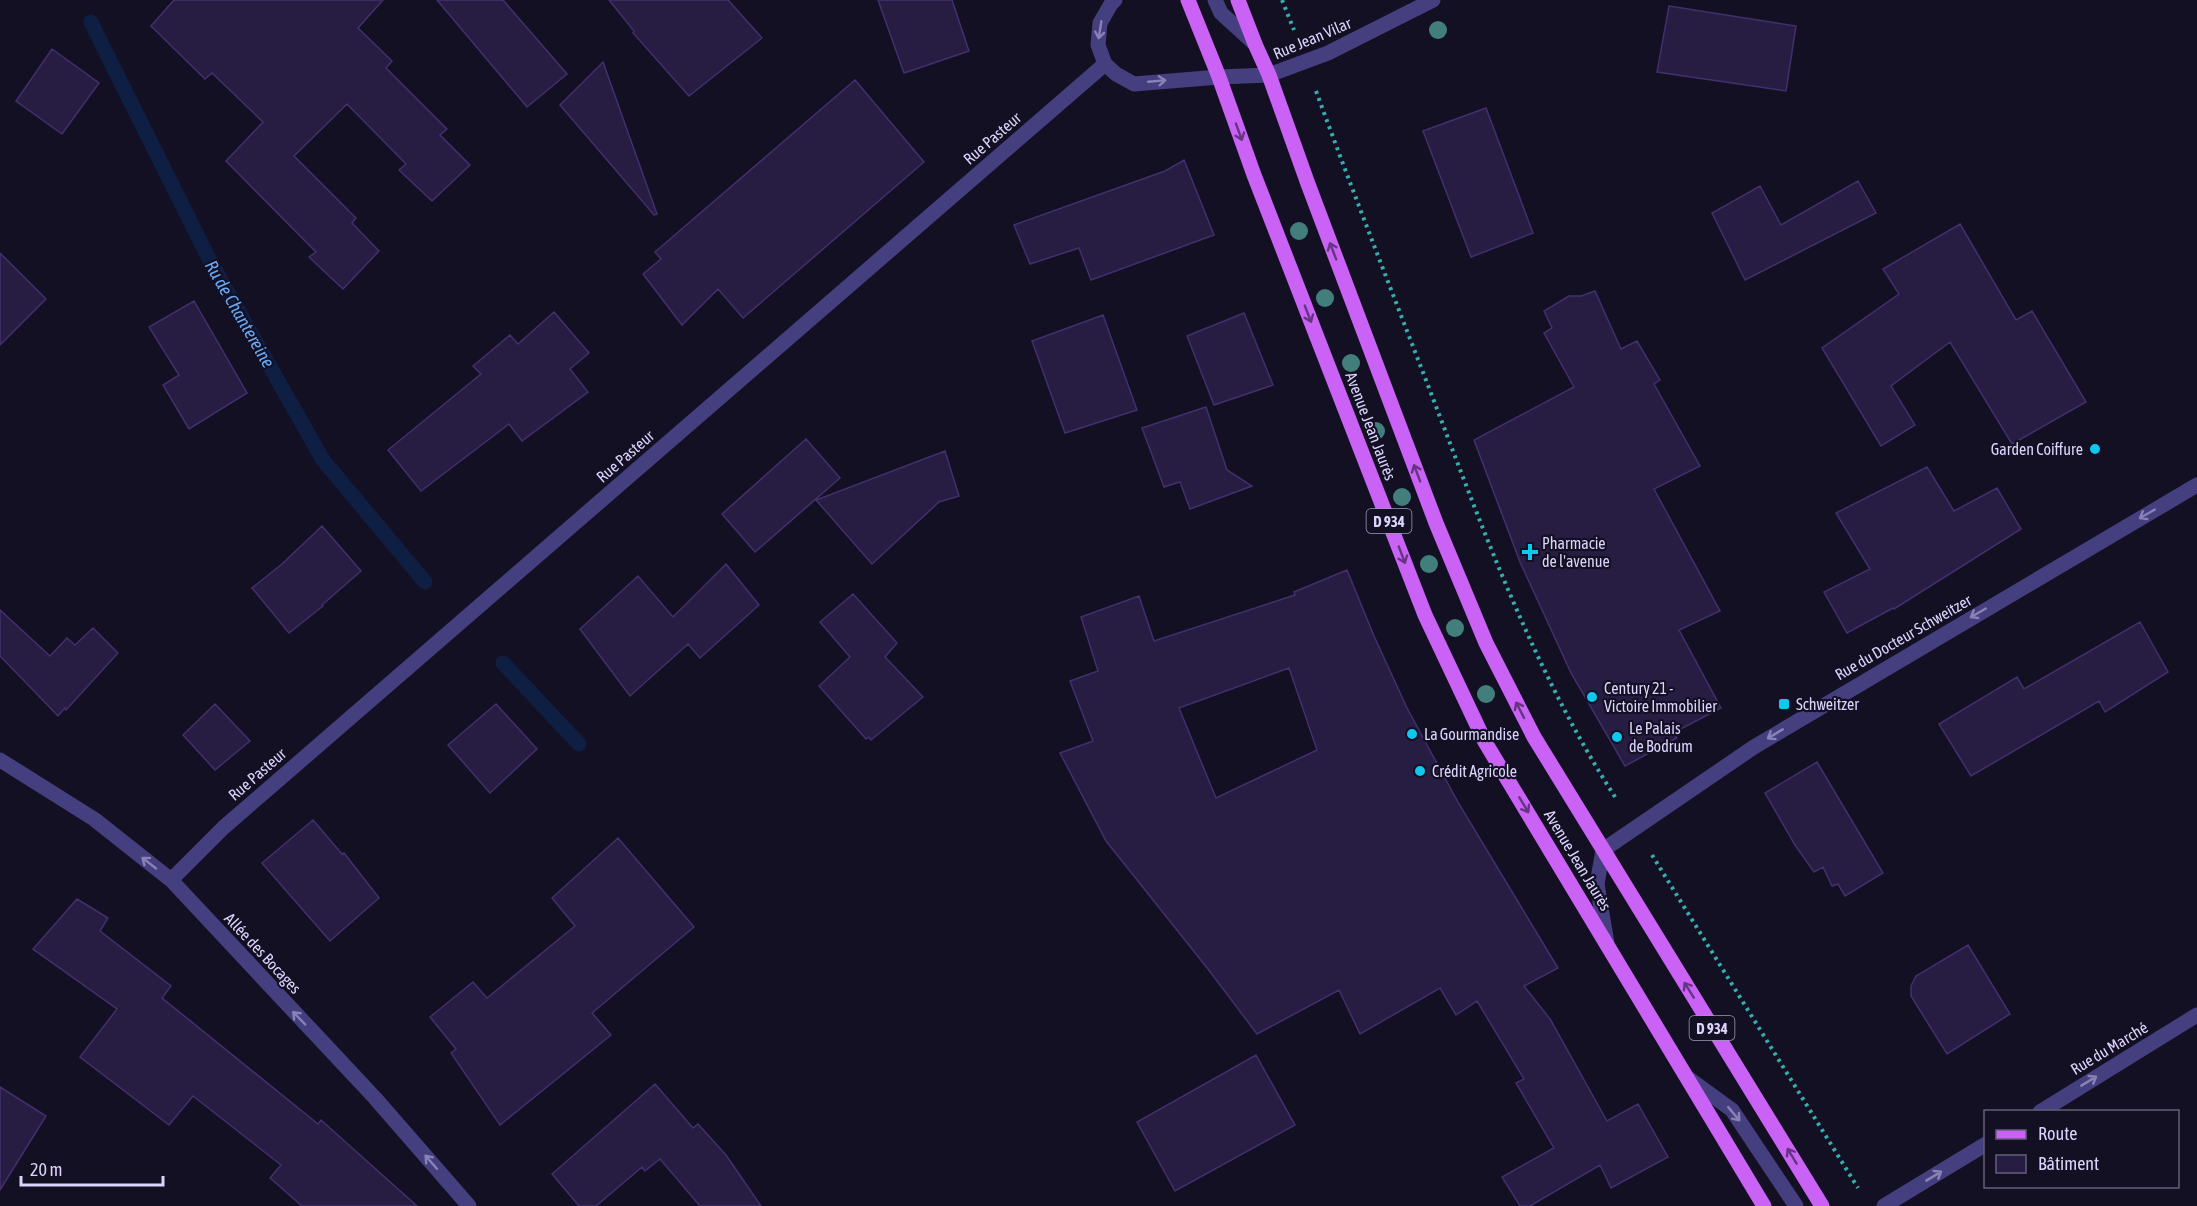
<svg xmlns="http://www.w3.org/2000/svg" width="2197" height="1206" font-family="'Asap Condensed',sans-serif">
  <rect width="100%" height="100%" fill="#141023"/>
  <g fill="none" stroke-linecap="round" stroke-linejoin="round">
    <!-- stream -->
    <path stroke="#0f1e43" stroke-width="15" d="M91,22L209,259L323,460L425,582
      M503,663L579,744"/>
  </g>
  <!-- building -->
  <path fill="#271d43" stroke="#41306d" stroke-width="1.5" fill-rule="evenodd" d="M174,0H383L358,28L392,61L386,68L447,129L440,135L470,165L432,201L399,170L406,164L347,104L294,156L356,218L352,223L379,251L343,289L309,257L316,252L226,161L263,122L212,73L205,79L151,26Z
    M437,0H503L567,74L527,107Z
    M609,0H728L762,38L689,96L633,33L634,31Z
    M878,0H952L969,51L904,73Z
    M1669,6L1796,26L1786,91L1657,72Z
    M52,49L99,83L62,134L16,101Z
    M603,62L657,214L654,215L560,105Z
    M855,80L924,162L743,318L718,289L682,325L643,274L661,259L655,252Z
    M1486,108L1533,233L1471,257L1423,131Z
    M1184,160L1214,235L1091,280L1079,248L1030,264L1014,225L1165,171Z
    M1858,181L1876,213L1745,280L1712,213L1760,186L1781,225Z
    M1960,224L2016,320L2032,311L2086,402L2012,444L1950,342L1891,386L1915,425L1881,446L1822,348L1899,294L1883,269Z
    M0,253L46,299L0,345Z
    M1595,291L1621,349L1637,341L1660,380L1654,384L1700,466L1654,489L1720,611L1679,630L1721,708L1673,733L1677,738L1625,766L1571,673L1520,562L1474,440L1574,387L1544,333L1552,328L1544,311L1569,296H1581Z
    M194,301L247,393L189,429L163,385L179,375L149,327Z
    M554,312L589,353L570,369L588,392L522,441L509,424L421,491L388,450L481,374L473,366L510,335L518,344Z
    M1244,313L1273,385L1214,405L1187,336Z
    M1103,315L1137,410L1065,433L1032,341Z
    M1206,407L1227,470L1252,486L1190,509L1180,482L1164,487L1142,428Z
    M806,439L840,478L755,552L722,514Z
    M945,451L959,496L939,502L872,564L816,500Z
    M1927,467L1954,511L1997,488L2021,529L1894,609L1893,608L1847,633L1824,592L1870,569L1836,513Z
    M322,526L361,571L322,605L323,606L289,633L252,588L282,564Z
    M726,564L759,605L700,658L688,644L630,696L580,629L638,576L673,617Z
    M1347,570L1374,636L1407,708L1459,804L1558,968L1524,986L1550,1019L1607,1121L1638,1104L1668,1157L1611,1188L1600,1165L1530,1206H1520L1502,1177L1554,1148L1516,1083L1524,1079L1477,1001L1456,1015L1440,988L1360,1034L1339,990L1257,1034L1208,969L1106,841L1060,753L1093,741L1070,681L1098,671L1081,617L1139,596L1154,641L1295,595L1294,592ZM1289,668L1317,750L1216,798L1179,708Z
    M853,594L897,643L885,657L923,697L871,740L869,737L866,739L819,686L850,657L820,622Z
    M0,610L50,656L67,638L75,645L93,628L118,653L66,710L65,708L58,716L0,656Z
    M2140,622L2168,672L2105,712L2099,701L1971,776L1939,724L2017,677L2024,689Z
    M215,704L250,741L215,770L183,735Z
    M496,704L537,749L490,793L448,745Z
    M1817,762L1883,873L1845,896L1838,884L1832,886L1823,867L1814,872L1795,845L1765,793Z
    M313,820L342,854L344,853L379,898L330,941L262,863Z
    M618,838L694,927L592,1013L611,1035L500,1125L451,1053L456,1049L430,1017L473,982L487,998L575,926L552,898Z
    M77,899L108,918L100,931L171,986L162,998L318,1124L321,1120L417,1206H302L270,1178L281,1165L193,1096L169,1125L80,1057L117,1009L33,949Z
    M1968,945L2010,1014L1947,1054L1911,996V986L1916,976Z
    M1256,1055L1295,1125L1175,1191L1137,1122Z
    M655,1084L693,1128L698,1124L726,1155L761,1206H700L660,1159L645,1171L642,1167L596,1206H579L552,1174Z
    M0,1087L46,1116L0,1190Z"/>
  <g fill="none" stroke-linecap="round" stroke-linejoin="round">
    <!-- path -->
    <path stroke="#36adae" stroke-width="4" stroke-dasharray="3 4.5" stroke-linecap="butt" d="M1282,0L1294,30
      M1316,91C1354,195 1394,297 1434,401C1486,538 1537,677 1617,800
      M1652,855L1858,1188"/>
    <!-- minor -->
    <path stroke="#453e7f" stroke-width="15" d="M1115,0L1111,4L1100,23L1098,45L1105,64L1116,74L1134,84L1219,77L1269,75L1328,53L1433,0
      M1215,0L1221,13L1255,44
      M0,760L94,819L171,880L375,1098L469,1206
      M171,880L223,828L1105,64
      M1607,943L1597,884L1603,850L1754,747L2197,485
      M1688,1078L1732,1110L1796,1206
      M2040,1112L2197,1015
      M1884,1206L1986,1144"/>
    <!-- major -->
    <path stroke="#c962f5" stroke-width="15" d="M1188,0L1219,77L1254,175L1425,615L1485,742L1764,1206
      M1238,0L1255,44L1269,75L1308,184L1436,523L1486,643L1534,737L1822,1206"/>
  </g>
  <!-- trees -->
  <g fill="#417e7c">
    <circle cx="1438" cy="30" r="9"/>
    <circle cx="1299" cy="231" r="9"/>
    <circle cx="1325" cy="298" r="9"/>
    <circle cx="1351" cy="363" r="9"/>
    <circle cx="1376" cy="431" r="9"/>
    <circle cx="1402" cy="497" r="9"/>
    <circle cx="1429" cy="564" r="9"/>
    <circle cx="1455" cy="628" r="9"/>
    <circle cx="1486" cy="694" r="9"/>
  </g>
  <!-- one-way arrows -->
  <defs><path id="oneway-shaft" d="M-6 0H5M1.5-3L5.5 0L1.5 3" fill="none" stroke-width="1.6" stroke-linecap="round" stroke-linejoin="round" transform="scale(1.5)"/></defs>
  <g stroke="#8982b7">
    <use href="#oneway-shaft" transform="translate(1100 30) rotate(99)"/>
    <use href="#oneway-shaft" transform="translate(1157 81) rotate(-5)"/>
    <use href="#oneway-shaft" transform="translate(2147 514) rotate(150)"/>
    <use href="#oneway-shaft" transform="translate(1978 613) rotate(150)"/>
    <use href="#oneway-shaft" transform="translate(1775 734) rotate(149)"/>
    <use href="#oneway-shaft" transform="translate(149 863) rotate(-142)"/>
    <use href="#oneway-shaft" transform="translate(299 1018) rotate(-134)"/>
    <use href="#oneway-shaft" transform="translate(2089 1081) rotate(-31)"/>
    <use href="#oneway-shaft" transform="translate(1734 1114) rotate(50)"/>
    <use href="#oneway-shaft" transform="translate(431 1162) rotate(-131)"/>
    <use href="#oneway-shaft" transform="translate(1934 1176) rotate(-31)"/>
  </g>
  <g stroke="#653582">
    <use href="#oneway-shaft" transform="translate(1239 132) rotate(70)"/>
    <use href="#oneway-shaft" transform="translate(1333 251) rotate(-111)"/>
    <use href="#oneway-shaft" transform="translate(1308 314) rotate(69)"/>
    <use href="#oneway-shaft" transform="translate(1417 473) rotate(-111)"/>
    <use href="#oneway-shaft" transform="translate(1402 555) rotate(69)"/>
    <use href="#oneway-shaft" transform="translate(1520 710) rotate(-117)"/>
    <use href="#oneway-shaft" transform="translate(1524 805) rotate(59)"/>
    <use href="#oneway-shaft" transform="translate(1689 990) rotate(-122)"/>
    <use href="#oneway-shaft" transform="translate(1792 1156) rotate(-121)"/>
  </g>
  <!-- markers -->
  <g fill="#0ec8ee" stroke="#141023" stroke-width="2">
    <circle cx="2095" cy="449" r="6"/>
    <path d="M1527 543h6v6h6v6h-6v6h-6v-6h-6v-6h6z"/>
    <circle cx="1592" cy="697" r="6"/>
    <rect x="1778" y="698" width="12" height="12" rx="3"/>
    <circle cx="1412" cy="734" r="6"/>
    <circle cx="1617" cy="737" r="6"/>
    <circle cx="1420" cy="771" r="6"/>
  </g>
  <g text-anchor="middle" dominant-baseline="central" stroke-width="4.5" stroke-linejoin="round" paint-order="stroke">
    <!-- shield labels -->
    <g fill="#141023" stroke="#a099bb" stroke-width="1.5">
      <rect x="1366.5" y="509" width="45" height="24" rx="4.5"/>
      <rect x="1689.5" y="1016" width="45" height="24" rx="4.5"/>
    </g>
    <g font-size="15" font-weight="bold" fill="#dcd4fc">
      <text x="1389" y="521">D 934</text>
      <text x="1712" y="1028">D 934</text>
    </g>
    <!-- street labels -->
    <g font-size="16" fill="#dcd4fc" stroke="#141023">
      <text transform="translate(1312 38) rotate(-23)">Rue Jean Vilar</text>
      <text transform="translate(992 138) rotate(-41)">Rue Pasteur</text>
      <text transform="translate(1371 426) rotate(69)">Avenue Jean Jaurès</text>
      <text transform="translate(625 456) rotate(-41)">Rue Pasteur</text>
      <text transform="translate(1903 637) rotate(-30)">Rue du Docteur Schweitzer</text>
      <text transform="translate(257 774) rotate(-41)">Rue Pasteur</text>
      <text transform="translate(1578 860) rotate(59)">Avenue Jean Jaurès</text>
      <text transform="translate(263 953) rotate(47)">Allée des Bocages</text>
      <text transform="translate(2109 1048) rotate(-31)">Rue du Marché</text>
    </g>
    <!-- poi labels -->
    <g font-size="16" fill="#dcd4fc" stroke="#141023" text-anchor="start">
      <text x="2083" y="449" text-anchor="end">Garden Coiffure</text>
      <text x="1542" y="543">Pharmacie<tspan x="1542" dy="18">de l'avenue</tspan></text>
      <text x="1604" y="688">Century 21 -<tspan x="1604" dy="18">Victoire Immobilier</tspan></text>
      <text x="1796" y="704">Schweitzer</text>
      <text x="1629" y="728">Le Palais<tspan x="1629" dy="18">de Bodrum</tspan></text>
      <text x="1424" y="734">La Gourmandise</text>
      <text x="1432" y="771">Crédit Agricole</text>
    </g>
    <!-- water labels -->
    <g font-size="18" font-style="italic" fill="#69aaf6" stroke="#141023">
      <text transform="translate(240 314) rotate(60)">Ru de Chantereine</text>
    </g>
  </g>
  <!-- legend -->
  <rect x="1984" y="1110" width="195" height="78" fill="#141023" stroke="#645e7a" stroke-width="1.5"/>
  <rect x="1996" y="1130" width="30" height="9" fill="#c962f5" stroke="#645e7a" stroke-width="1.5"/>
  <text x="2038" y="1140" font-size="18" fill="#dcd4fc">Route</text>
  <rect x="1996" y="1155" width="30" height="18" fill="#271d43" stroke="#645e7a" stroke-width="1.5"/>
  <text x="2038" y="1170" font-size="18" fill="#dcd4fc">Bâtiment</text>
  <!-- scale -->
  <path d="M21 1176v9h142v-9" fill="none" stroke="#dcd4fc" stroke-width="3"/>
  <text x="30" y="1176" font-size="18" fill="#dcd4fc" stroke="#141023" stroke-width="4.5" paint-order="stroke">20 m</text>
</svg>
